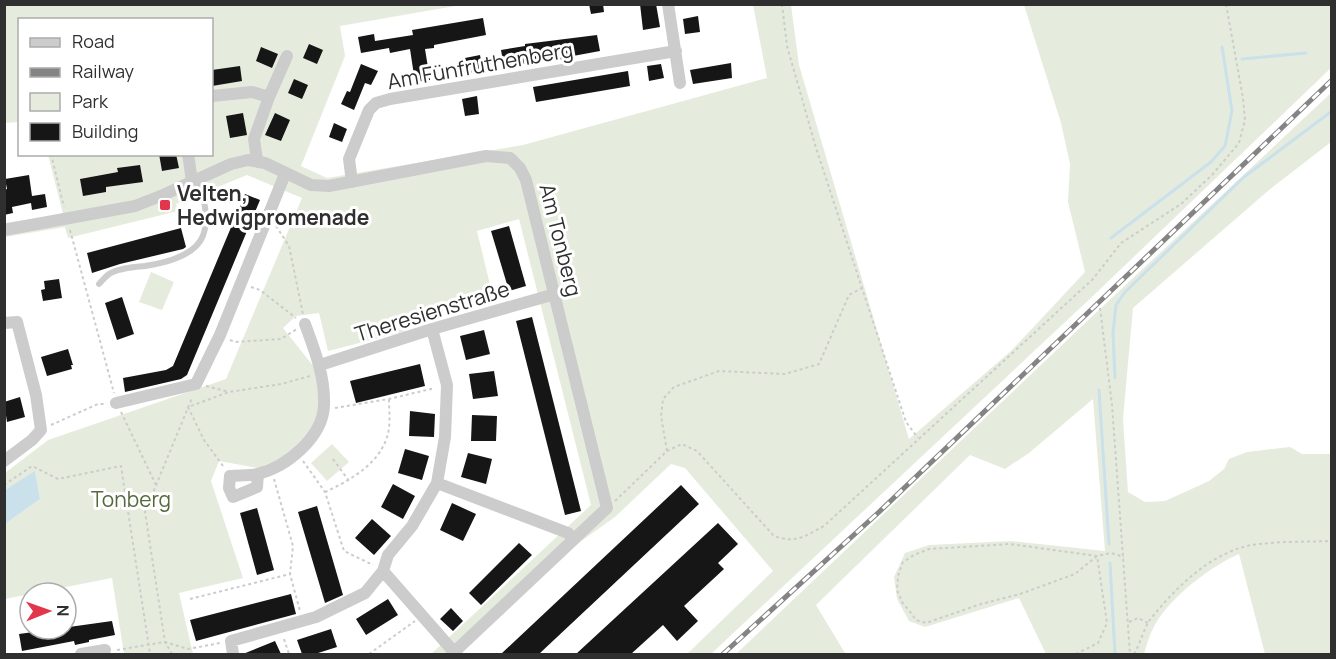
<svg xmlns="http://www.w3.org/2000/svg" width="1336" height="659" font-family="Manrope,sans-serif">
  <rect width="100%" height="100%" fill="#fff"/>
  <!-- green -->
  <path fill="#e6ecdd" d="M4,5H461L340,26L345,56L301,166L327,178L523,145L767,78L753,5H791L799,65L909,439L1011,351L1085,272L1068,202L1070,164L1061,123L1024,5H1331L1332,67L1095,294L711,654H687L773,571L685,468L671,464L615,517L580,542L461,654H431L591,505L519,219L477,231L493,297L404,320L407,331L328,351L319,313L296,316L283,328L314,367L320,407L309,434L286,456L258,468L219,461L211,481L243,578L179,593L193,654H124L112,578L5,599V524L40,499L35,472L5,490V473L48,440L226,379L302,198L247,175L176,204L178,211L68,238L65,227L5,237V223L63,214L48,155L212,154V20H20L19,122L5,123Z
    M1331,93V142L1269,190L1133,308L1123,419L1128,492L1145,502L1165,501L1209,481L1224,469L1229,459L1247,452L1290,447L1302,454H1331V654H1265L1239,554C1211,566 1171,597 1156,623C1150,633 1147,644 1144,654H1046L1019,598L925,627L909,621L897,599L894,577L905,553L929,545L1011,541L1105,551L1093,399L1029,453L1005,469L970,455L816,605L845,653L736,654L1102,307Z
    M151,272L174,282L162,310L139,302Z
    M332,444L349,462L327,481L311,463Z"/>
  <!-- water -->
  <path fill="#cae0eb" d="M35,471L40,499L5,524V490Z"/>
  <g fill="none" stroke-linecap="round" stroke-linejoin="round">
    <!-- stream -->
    <path stroke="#cae0eb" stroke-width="3" d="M1242,59L1306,53
      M1111,238L1211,162L1225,146L1232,111L1222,47
      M1115,378L1113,333L1116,305L1125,292L1244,177L1332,111
      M1099,390L1109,544
      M1110,563L1115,654"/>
  </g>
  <!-- building -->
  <path fill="#161616" d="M589,4H603L604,12L591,14Z
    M640,4H656L660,27L643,30Z
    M698,16L700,32L685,34L683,19Z
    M483,18L486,35L434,45V48L425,49L430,80L415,82L410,49L390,53L389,48L361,53L358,37L374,34L375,41L413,35L412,30Z
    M597,35L600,51L573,56L574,58L557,60V58L504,67L501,50L525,46V44Z
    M309,44L323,50L317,64L303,58Z
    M261,47L278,54L272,68L256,61Z
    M480,55L483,71L467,73L465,58Z
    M731,63L732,78L693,84L690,70Z
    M361,64L378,71L371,85L365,83L354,110L341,104L347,91L350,92Z
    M661,64L664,78L649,81L647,66Z
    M240,66L242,81L212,86V70Z
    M628,71L630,86L536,102L533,87Z
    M294,79L308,85L302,99L288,93Z
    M477,96L479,114L465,116L462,99Z
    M243,113L247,135L230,138L226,116Z
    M275,113L290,120L281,141L265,135Z
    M334,123L347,129L342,142L329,137Z
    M159,154H176L179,168L162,171Z
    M140,165L143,182L106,187V192L83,196L80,179L118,172L117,168Z
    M29,175L32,196L45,194L47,207L32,210L31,203L12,207L13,213L4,215V190L7,189L5,179Z
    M245,194L260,200L187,375L181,379L125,392L123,378L166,370L173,366Z
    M509,226L526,286L509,291L491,231Z
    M181,228L186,247L183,249L120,264L92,273L87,253Z
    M59,279L62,298L43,301L41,290L45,289L44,281Z
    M122,297L134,334L117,340L105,303Z
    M532,317L581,511L565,515L516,321Z
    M484,330L490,354L466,360L460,336Z
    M68,349L73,365H71L72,369L47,376L41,357Z
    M420,364L425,386L356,403L350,381Z
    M494,371L498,396L473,399L469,374Z
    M20,397L25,417L7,422L4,402Z
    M410,411L435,414L434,437L409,436Z
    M472,415L497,416L496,441H471Z
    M405,449L429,456L422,480L398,473Z
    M468,453L492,459L486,484L461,477Z
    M393,484L415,496L403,519L381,507Z
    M681,485L699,504L539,654H501Z
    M452,503L476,514L463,541L440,530Z
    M317,506L343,595L325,603L298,512Z
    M257,508L274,570L257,575L240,513Z
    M372,519L391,536L374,555L355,538Z
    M718,523L738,544L718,563L724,569L684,606L698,621L677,641L663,625L631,654H576Z
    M519,543L532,555L481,605L469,593Z
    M291,594L296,614L196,641L190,620Z
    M388,599L398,615L366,635L356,619Z
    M451,608L463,621L453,631L440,619Z
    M112,621L115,635L89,640V642L75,645L74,641L22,651L19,634Z
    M331,629L337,647L315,654H302L297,640Z
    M275,641L281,654H243Z"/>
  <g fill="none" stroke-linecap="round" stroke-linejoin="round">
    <!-- path -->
    <path stroke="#ccc" stroke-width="2" stroke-dasharray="3 3" stroke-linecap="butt" d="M782,4L787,46L816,148L906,422L918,438
      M51,154L64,207
      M276,226L289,246L303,314
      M70,230L114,393
      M251,287L260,290L296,318
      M1100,308L1112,405L1130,654
      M230,340L235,342L281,339L297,329
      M206,386L229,392
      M335,408L389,399L435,388
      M121,412L156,485
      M51,425L98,404H104
      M667,451L661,416L663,399L674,387L719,371L785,374L819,364L849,295L862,288
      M333,459L349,481
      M303,461L325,492L344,551L373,565
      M223,466L204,440L188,407L229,392L281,384L310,376
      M274,479L293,546L290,574L300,611
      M4,485L32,466L58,479L121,466L150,654
      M325,492C349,481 379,464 387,437C391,426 389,410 389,399
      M615,501L667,451L682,444L697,451L774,536C796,544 805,536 824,526L1093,279L1121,243L1181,204L1212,175L1239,143L1245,120L1243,98L1226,4
      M1097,556L1075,574L1020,594L981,604L926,623L916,620L911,613L902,602L897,590L898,576L903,562L914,555L929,549L1010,544L1097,556L1111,553L1124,557
      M190,599L290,574
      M1129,622L1138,618L1148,623
      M284,639L289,654
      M117,650L165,642L188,649L220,643
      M172,654L165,642L145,512L192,398
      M369,654L415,621
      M1076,654L1098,643L1107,623L1097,556
      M1134,654C1140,644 1144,629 1149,621C1174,589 1211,552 1252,545C1278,541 1306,542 1332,541"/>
    <!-- service -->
    <path stroke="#ccc" stroke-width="6" d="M99,284C102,281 105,277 109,274C118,268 134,267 145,266C204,257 217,235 198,179"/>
    <!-- minor -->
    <path stroke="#ccc" stroke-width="12" d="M668,4L680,83
      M212,96L252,92L269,97
      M188,154L192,181
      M257,160L254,139L269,97L287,56
      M352,182L349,159L369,110L376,103L390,99L676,51
      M4,230L135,206L163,195L231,164L248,160L265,163L311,185L329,186L486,156L510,158L520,168L526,180L607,508L452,654
      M4,323L17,322L36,395L41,430L32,440L4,461
      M320,365L432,329L555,294
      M116,403L196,384L220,335L285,174
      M258,474L257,487L233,497L229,488L230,476C239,475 249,476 257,474C287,467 323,437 324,405C325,377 315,351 305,324
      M437,483L568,533L573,539
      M383,571L454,652
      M81,654L105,650
      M233,654L231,641L316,617L365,593L383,571L388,555L412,526L437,483L445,437L447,385L432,329"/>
    <!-- rail casing -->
    <g stroke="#848484" stroke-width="5">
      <path id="rail" d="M723,654L879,512L1332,80"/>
    </g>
    <!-- rail -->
    <use href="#rail" stroke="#fff" stroke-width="3" stroke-dasharray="9" stroke-linecap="butt"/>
  </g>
  <!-- markers -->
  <rect fill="#e1364b" stroke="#fff" stroke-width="2" x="159" y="199" width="12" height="12" rx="3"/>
  <g text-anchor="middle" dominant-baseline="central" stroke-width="6" stroke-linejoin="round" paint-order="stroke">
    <!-- street labels -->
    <g font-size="21" fill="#2f2f2f" stroke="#fff">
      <text transform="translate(480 65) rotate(-10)">Am Fünfruthenberg</text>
      <text transform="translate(561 240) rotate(76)">Am Tonberg</text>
      <text transform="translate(432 311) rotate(-17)">Theresienstraße</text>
    </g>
    <!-- poi labels -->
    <g font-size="21" font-weight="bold" fill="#2f2f2f" stroke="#fff" text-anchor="start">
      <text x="177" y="193">Velten,<tspan x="177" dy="24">Hedwigpromenade</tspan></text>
    </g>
    <!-- park labels -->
    <g font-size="21" fill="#546a3d" stroke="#fff">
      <text x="131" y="499">Tonberg</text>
    </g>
  </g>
  <!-- border -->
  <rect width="1336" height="659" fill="none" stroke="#2f2f2f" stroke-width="12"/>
  <!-- legend -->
  <rect x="18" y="18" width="195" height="138" fill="#ffffff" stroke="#acacac" stroke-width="1.5"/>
  <rect x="30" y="38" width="30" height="9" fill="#cccccc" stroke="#acacac" stroke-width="1.5"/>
  <text x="72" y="48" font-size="18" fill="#2f2f2f">Road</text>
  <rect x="30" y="68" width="30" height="9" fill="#848484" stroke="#acacac" stroke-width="1.5"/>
  <text x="72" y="78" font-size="18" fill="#2f2f2f">Railway</text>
  <rect x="30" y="93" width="30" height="18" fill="#e6ecdd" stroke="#acacac" stroke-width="1.5"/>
  <text x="72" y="108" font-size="18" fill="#2f2f2f">Park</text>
  <rect x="30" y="123" width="30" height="18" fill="#161616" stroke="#acacac" stroke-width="1.5"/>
  <text x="72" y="138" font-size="18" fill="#2f2f2f">Building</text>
  <!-- north arrow -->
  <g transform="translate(48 611) rotate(89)"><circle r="28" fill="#ffffff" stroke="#acacac" stroke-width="1.5"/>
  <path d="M0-4.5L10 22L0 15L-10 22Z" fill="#e1364b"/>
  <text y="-9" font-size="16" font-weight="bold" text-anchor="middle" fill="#2f2f2f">N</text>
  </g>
</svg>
